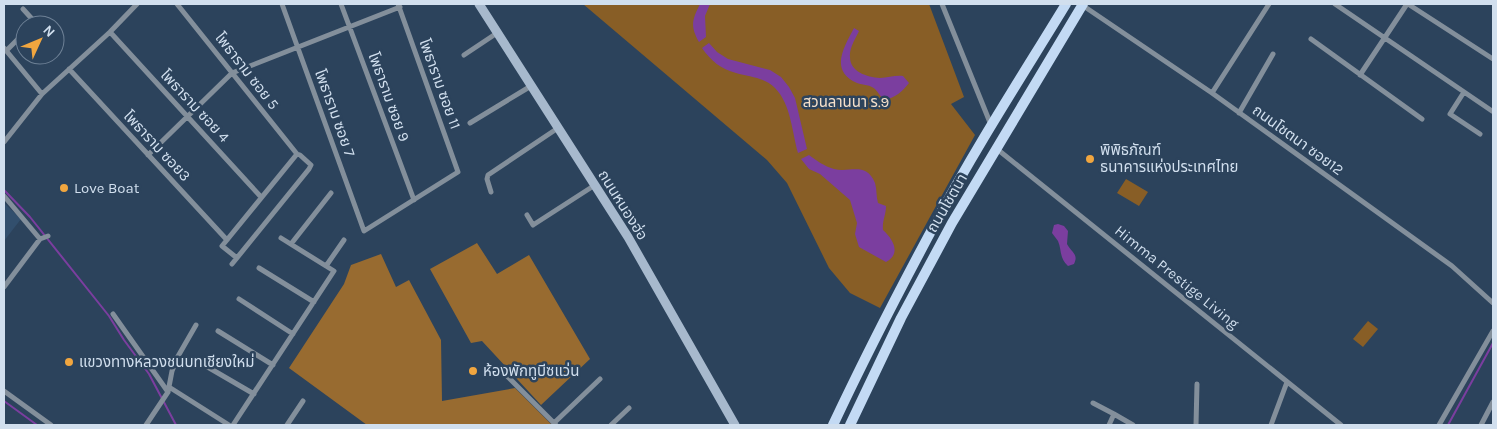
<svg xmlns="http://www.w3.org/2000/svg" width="1497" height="429" font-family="Karla,'Noto Sans Thai',sans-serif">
  <rect width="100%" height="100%" fill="#2c435c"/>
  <!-- built -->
  <path fill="#324f6d" d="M4,203L21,219L4,241Z"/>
  <!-- green -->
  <path fill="#885e26" d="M583,4H929L964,97L951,104L975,135L880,308L850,293L829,268L787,183L767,160Z
    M1126,179L1148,192L1139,206L1117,193Z
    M1368,321L1378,329L1363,347L1353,339Z"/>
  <!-- forest -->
  <path fill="#986b30" d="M477,243L497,274L529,255L590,359L541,405L482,341L471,343L430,269Z
    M381,254L396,287L409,280L441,340L442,401L515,388L552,425H367L289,368L344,284L351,265Z"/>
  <!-- water -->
  <path fill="#7b3e9f" d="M700,4H710L705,16L706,37L699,42C690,26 692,20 700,4Z
    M854,28L859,31C856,38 849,48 850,57C850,72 867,77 880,78C888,78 895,75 903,76L909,83C903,91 893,100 883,99C880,96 878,92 875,89C871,85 863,85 857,83C829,71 844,47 854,28Z
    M709,43L717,52L728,59L770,70L781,77L789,87L795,98L807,149L798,153C792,132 791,104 775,88C764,77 749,77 736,73C721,69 711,61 702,48Z
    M809,155C817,161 824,166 834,169C850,173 866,161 875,183C877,190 876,196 878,203L886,206C886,215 882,221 883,230C894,240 901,254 886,262L859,247L855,234L857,223L850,200L820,174L809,169L801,159Z
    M1058,224L1064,226L1068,231L1067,244C1071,252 1079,254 1074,264L1068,266C1059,258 1062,250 1058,241C1056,238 1054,236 1052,233L1054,225Z"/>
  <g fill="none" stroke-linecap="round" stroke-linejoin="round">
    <!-- stream -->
    <path stroke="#7b3e9f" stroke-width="2" d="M4,190L30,217L109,316L124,340L149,374L176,425
      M4,401L37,425
      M1448,425L1493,343"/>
    <!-- street -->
    <path stroke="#838f9b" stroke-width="5" d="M177,4L297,154L300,155L311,165L309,169L232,264
      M282,4L364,231L458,172L398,4
      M341,4L414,200
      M942,4L991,125
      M1335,4L1492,111
      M1408,4L1493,59
      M1082,5L1212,93L1452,266L1493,303
      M23,9L33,20L31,25
      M110,32L261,197
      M1311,39L1422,119
      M4,48L42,94
      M6,51L25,32
      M464,55L497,33
      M69,69L227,240
      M1360,75L1407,4
      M1464,92L1450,114L1480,134
      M1212,93L1269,4
      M1239,113L1273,54
      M470,123L531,86
      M4,142L42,94L110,32L137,4
      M997,149L1341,425
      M148,155L232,73L400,7
      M491,192L487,179L488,175L558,128
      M4,196L40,239
      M527,215L533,225L595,185
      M291,244L331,193
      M237,258L222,246L297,154
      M326,266L344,240
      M259,268L314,302
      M4,287L40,239L48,236
      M239,299L293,334
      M113,314L168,392
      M218,331L273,365
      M199,362L254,394
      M508,377L556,425
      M169,387L229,425
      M4,391L51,425
      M1093,403L1114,414L1109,425
      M1114,414L1133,425
      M554,423L600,379
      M146,425L168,392L172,371L177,358L196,325
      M233,425L334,271L281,238
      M287,425L303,401
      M611,425L629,408
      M1196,425L1197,384
      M1271,425L1287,382
      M1439,425L1493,331
      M1481,425L1493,402"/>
    <!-- secondary -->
    <path stroke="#a7b9cd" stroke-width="9" d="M479,4L628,237L735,425"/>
    <!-- primary -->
    <path stroke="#c3daf4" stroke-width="10" d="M833,425C865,357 900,289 936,222C976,147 1022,76 1066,4
      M850,425L901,318L952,223L1083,4"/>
  </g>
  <!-- markers -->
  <g fill="#f1a63f" stroke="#2c435c" stroke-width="2">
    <circle cx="1090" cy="159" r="5"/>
    <circle cx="64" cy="188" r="5"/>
    <circle cx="69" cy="362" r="5"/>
    <circle cx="473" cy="371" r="5"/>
  </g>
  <g text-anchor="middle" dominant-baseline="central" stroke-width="5" stroke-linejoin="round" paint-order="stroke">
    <!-- street labels -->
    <g font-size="15" fill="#d1dfee" stroke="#2c435c">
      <text transform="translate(247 71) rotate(52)">โพธาราม ซอย 5</text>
      <text transform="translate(440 84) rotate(70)">โพธาราม ซอย 11</text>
      <text transform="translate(389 97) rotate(70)">โพธาราม ซอย 9</text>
      <text transform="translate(195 106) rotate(47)">โพธาราม ซอย 4</text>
      <text transform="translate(335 113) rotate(70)">โพธาราม ซอย 7</text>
      <text transform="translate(1298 140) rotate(36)">ถนนโชตนา ซอย12</text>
      <text transform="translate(157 146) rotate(47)">โพธาราม ซอย3</text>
      <text transform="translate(947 203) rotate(-60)">ถนนโชตนา</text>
      <text transform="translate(623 205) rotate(58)">ถนนหนองฮ่อ</text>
      <text transform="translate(1177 277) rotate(39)">Himma Prestige Living</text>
    </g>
    <!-- park labels -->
    <g font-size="15" fill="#f5e0ca" stroke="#2c435c">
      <text x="846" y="102">สวนลานนา ร.9</text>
    </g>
    <!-- poi labels -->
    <g font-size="15" fill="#d1dfee" stroke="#2c435c" text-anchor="start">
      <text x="1100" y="150">พิพิธภัณฑ์<tspan x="1100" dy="17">ธนาคารแห่งประเทศไทย</tspan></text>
      <text x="74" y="188">Love Boat</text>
      <text x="79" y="362">แขวงทางหลวงชนบทเชียงใหม่</text>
      <text x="483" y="371">ห้องพักทูบีซแว่น</text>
    </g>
  </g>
  <!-- border -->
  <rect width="1497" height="429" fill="none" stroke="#d1dfee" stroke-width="10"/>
  <!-- north arrow -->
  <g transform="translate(40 40) rotate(46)"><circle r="24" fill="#2c435c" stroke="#6e8196"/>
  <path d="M0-4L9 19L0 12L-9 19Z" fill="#f1a63f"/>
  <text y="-8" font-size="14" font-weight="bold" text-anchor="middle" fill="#d1dfee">N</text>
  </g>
</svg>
